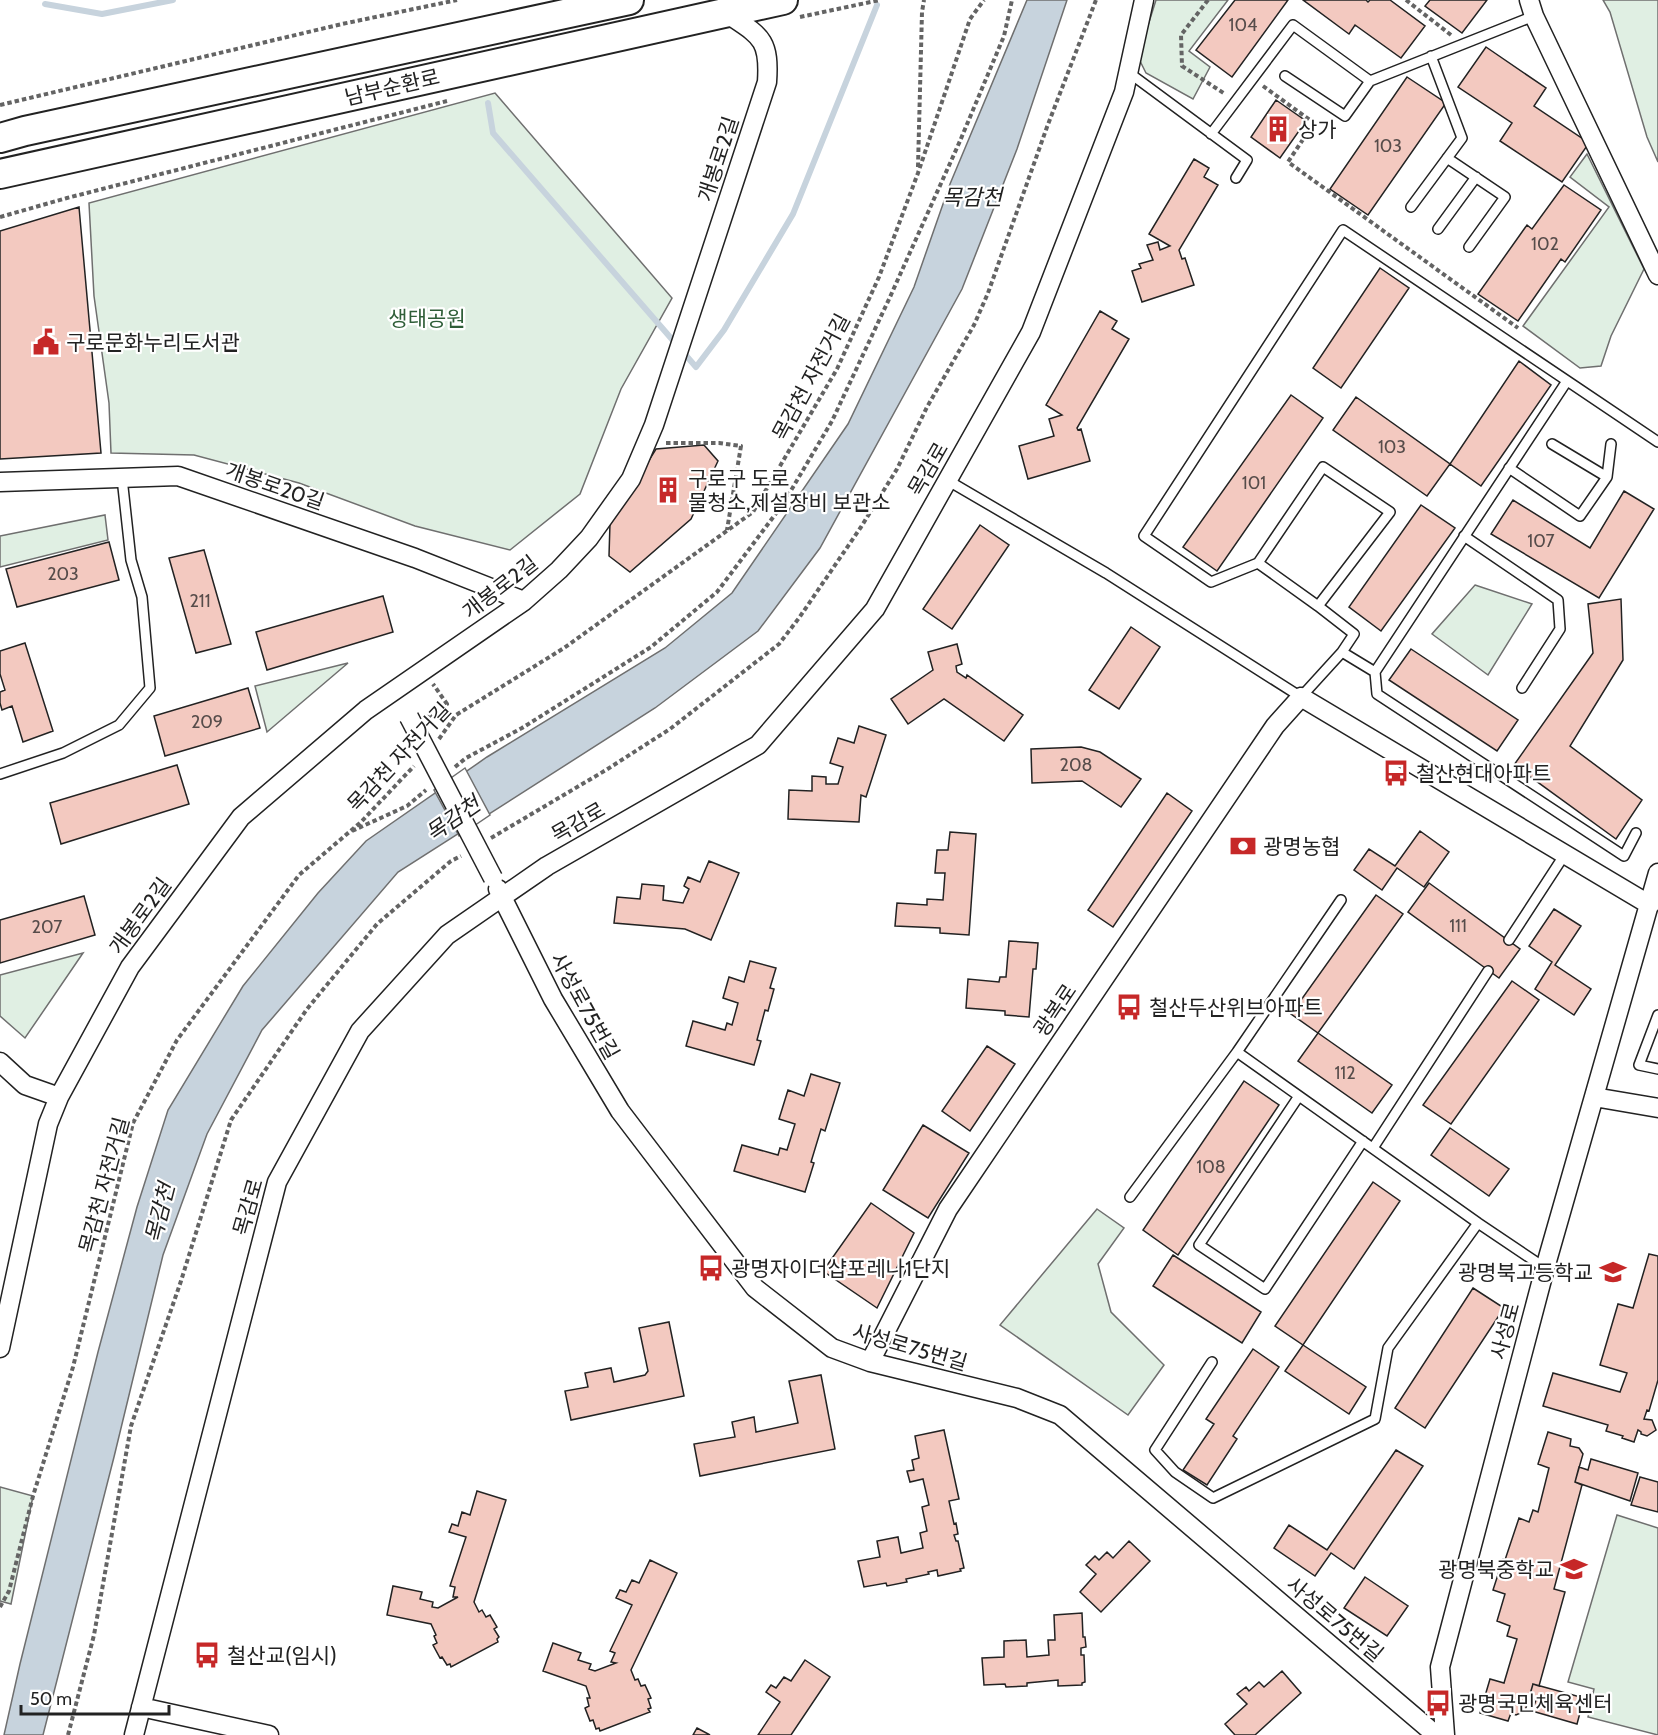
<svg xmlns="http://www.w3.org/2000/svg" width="1658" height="1735" font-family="Cabin,'Noto Sans KR',sans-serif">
  <rect width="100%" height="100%" fill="#fff"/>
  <!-- green -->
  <path fill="#e0efe3" stroke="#6f6f6f" stroke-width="1.5" d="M1156,0H1228L1189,51L1210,67L1193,99L1146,73L1138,57Z
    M1603,0H1658V162L1647,137L1610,12Z
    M495,93L672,298L621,389L580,494L510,550L415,526L299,483L194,455L111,453L109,403L94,296L89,203Z
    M1587,154L1644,269L1611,336L1601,366L1580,368L1523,326L1609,207L1570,177Z
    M105,515L108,540L0,567V536Z
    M1475,585L1532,604L1488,675L1432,634Z
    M348,663L267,732L255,686Z
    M83,953L25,1038L0,1016V975Z
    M1097,1209L1124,1228L1098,1264L1111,1312L1164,1365L1128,1415L1000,1325Z
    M0,1487L33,1496L11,1604L0,1601Z
    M1617,1515L1658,1528V1735L1588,1717L1594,1689L1568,1682Z"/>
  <!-- water -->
  <path fill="#c7d3dd" stroke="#6f6f6f" stroke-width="1.5" d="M1027,0H1067L1017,149L962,289L820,548L758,631L655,708L398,872L262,1030L207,1134L163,1255L114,1457L43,1735H4L20,1664L98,1352L137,1207L168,1110L243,986L318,893L366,841L487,757L665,648L732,593L848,424L914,287L950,184Z"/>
  <!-- pier -->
  <path fill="#fff" stroke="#6f6f6f" stroke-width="1.5" d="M465,768L490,815L459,836L434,790Z"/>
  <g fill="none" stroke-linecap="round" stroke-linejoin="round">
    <!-- stream -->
    <path stroke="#c7d3dd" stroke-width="6" d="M45,4L102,14L173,0
      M488,103L493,133L696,367L724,330L793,214L877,5"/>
  </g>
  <!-- building -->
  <path fill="#f3c9c0" stroke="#222" stroke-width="1.5" d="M1235,0H1288L1232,77L1196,50Z
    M1303,0H1366L1368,2L1370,0H1390L1425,26L1401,58L1355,25L1349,34Z
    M1430,0H1487L1462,33L1425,6Z
    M1486,47L1546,88L1534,106L1589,143L1562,182L1500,141L1512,123L1458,87Z
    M1407,77L1446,103L1368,215L1330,189Z
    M1276,100L1306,121L1280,158L1251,137Z
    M1194,159L1209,168L1204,177L1218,185L1179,250L1182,259L1185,258L1194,285L1142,302L1132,271L1141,268L1139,264L1153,260L1147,245L1158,242L1160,250L1170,246L1149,234Z
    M1564,185L1601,210L1565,262L1561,259L1518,321L1478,294L1527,225L1532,229Z
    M79,207L101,453L0,459V231Z
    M1380,268L1409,288L1341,388L1313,368Z
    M1100,311L1117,321L1112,329L1129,339L1077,428L1078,430L1081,429L1090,461L1028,479L1019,446L1054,436L1049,419L1062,415L1046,405Z
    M1519,361L1551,385L1481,486L1450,464Z
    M1291,395L1323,418L1217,571L1183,547Z
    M1356,397L1450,464L1427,496L1333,430Z
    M704,445L718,461L691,519L630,572L609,556L610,523L656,449Z
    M1624,491L1654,509L1599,598L1491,534L1513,500L1590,548Z
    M1421,505L1455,528L1381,631L1349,607Z
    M980,525L1009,545L952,629L923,609Z
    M109,542L119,580L17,607L6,569Z
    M204,550L231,644L196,653L169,558Z
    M383,596L393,632L267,670L256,632Z
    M1621,599L1623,660L1570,746L1642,800L1616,839L1514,765L1593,653L1588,604Z
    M1131,627L1160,647L1119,709L1089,690Z
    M25,643L53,731L23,742L12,706L2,710L0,703V692L5,690L0,674V651Z
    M957,644L962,664L956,666L957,672L966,678L967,675L1023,715L1004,741L944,699L908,724L891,699L933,670L928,652Z
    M1411,649L1518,720L1497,751L1389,680Z
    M248,688L260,728L165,756L154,716Z
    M859,726L886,735L866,797L861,795L859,822L788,819L789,790L812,791V776L826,777V784H838L843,767L830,763L838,738L854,743Z
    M1081,747L1100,752L1141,779L1121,807L1082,781L1032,783L1031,749Z
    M177,765L189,804L61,844L50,803Z
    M1167,793L1192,811L1113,927L1088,910Z
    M1420,831L1449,852L1424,887L1397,868L1382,890L1354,870L1369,849L1395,866Z
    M950,832L976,834L969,935L940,933V928L895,926L897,903L927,905V899L943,900L945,873H935L937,850H948Z
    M709,861L739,873L711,940L685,929L614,923L617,897L640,899L642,884L664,886L663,900L683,903L689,889L684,886L688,877L700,882Z
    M1429,883L1520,949L1499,978L1408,912Z
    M1376,895L1403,914L1318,1033L1291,1014Z
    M84,896L95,935L0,963V920Z
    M1554,909L1581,926L1555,965L1591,989L1574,1015L1535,989L1552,962L1529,946Z
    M1009,941L1038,943L1036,969H1033L1029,1017L1005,1015V1011L966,1008L968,979L999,982L1000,977H1006Z
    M750,961L776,968L770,988L774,989L768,1011L765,1010L757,1040L761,1041L754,1065L686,1046L693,1021L725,1030L727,1023L732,1025L738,1003L723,998L729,977L744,982Z
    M1512,981L1539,1000L1451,1124L1423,1105Z
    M1318,1033L1392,1085L1372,1113L1298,1061Z
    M987,1046L1015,1064L970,1131L942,1111Z
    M811,1074L840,1083L825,1131L821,1129L811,1162L814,1163L805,1192L734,1171L742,1145L778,1155L780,1148L787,1150L795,1124L779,1119L788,1090L804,1096Z
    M1244,1081L1279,1105L1178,1255L1143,1230Z
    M923,1125L969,1153L928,1218L883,1190Z
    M1450,1128L1509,1169L1489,1196L1431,1155Z
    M1373,1182L1400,1201L1303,1345L1275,1326Z
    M871,1203L914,1233L877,1308L823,1271Z
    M1649,1254L1658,1256V1380L1649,1411L1647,1410L1644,1419L1652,1420L1656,1430L1647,1436L1641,1434V1432L1638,1430L1634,1442L1622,1438L1623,1436L1606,1431L1608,1425L1543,1406L1553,1373L1620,1392L1627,1373L1600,1365L1618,1304L1633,1308Z
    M1173,1255L1261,1312L1242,1343L1153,1286Z
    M1473,1288L1504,1308L1425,1428L1395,1408Z
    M669,1322L684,1396L571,1420L565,1391L588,1387L585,1373L611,1368L614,1382L645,1375L648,1371L639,1328Z
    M1303,1345L1366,1387L1349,1414L1285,1371Z
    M1253,1349L1279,1367L1233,1436L1237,1439L1207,1485L1183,1470L1214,1424L1206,1419Z
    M821,1375L835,1449L700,1476L694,1444L735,1437L732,1422L754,1417L756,1432L798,1423L789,1381Z
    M944,1430L959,1499L949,1501L954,1524L956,1523L958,1534L954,1535L956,1541H958L964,1568L960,1569L961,1571L938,1576L937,1570L928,1572L929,1574L906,1579L907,1582L887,1586L886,1583L864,1587L858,1561L880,1557L877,1541L898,1537L901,1553L923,1548L920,1533L927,1531L922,1507L929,1505L923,1479L910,1482L907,1471L914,1470L912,1460L919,1458L915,1436Z
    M1548,1432L1571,1439L1570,1446L1579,1448L1583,1454L1575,1482L1582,1485L1554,1589L1565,1592L1539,1686L1533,1684L1525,1711L1516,1715L1511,1713L1508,1721L1480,1713L1490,1679L1504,1683L1517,1639L1507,1636L1510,1626L1497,1621L1505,1594L1493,1590L1503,1559L1505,1560L1519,1518L1529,1522L1533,1510L1538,1512L1549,1468L1538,1464Z
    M1396,1450L1423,1466L1354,1569L1331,1553L1315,1576L1274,1548L1289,1525L1327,1550Z
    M1591,1459L1638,1473L1630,1501L1575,1482L1579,1467L1588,1470Z
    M1640,1477L1658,1482V1512L1631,1505Z
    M477,1491L506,1500L474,1602L479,1612L482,1610L486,1617L490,1615L497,1627L494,1629L499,1637L497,1639L498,1642L451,1667L450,1664L447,1665L442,1657L440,1658L433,1645L437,1643L434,1636L436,1635L431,1624L387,1615L393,1586L422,1592L420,1599L433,1602L432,1607L438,1608L458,1597H453L455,1587L450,1586L466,1537L449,1532L452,1524L458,1526L462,1512L470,1515Z
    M1129,1541L1150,1561L1101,1612L1080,1592L1096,1574L1086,1565L1095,1556L1099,1560L1107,1552L1113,1558Z
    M650,1560L677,1573L631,1670L635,1680L638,1679L641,1686L645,1685L651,1698L648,1699L651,1708L648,1709L650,1712L600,1731L599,1728L596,1729L593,1720L590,1721L585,1708L589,1706L587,1698H590L586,1686L543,1671L553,1643L581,1653L578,1660L591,1664L589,1669L595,1671L616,1663L611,1662L615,1653L610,1651L632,1605L616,1598L620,1590L626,1592L632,1580L639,1583Z
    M1365,1577L1408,1606L1387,1636L1344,1608Z
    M1082,1613L1083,1637H1085L1086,1647L1081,1648V1655H1084L1085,1682L1082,1683V1685L1058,1686V1680L1027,1683V1686L1006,1687L1005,1684L984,1685L982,1658L1004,1657V1641L1026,1640L1027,1657L1049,1655L1048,1640H1055L1054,1615Z
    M805,1660L830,1677L791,1735H758L780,1702L766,1692L771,1685L776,1688L784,1677L791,1681Z
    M1282,1671L1301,1693L1255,1735H1235L1225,1724L1247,1704L1237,1694L1246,1687L1249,1691L1259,1682L1264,1687Z
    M1533,1684L1584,1698L1577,1724L1532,1711L1536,1700L1529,1698Z
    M697,1728L710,1735H693Z"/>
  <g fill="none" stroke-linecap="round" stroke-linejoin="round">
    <!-- service casing -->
    <g stroke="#222" stroke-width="12">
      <path id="service" d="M1128,72L1247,160L1236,178
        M1285,76L1345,116L1370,81
        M1211,134L1293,25L1370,81L1534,16
        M1447,158L1505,197L1469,247
        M1411,207L1462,138L1431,56
        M1438,229L1476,177
        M1509,468L1580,516L1607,477L1552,444
        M1607,477L1611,444
        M947,480L1106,573L1301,697L1342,652L1354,634L1318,606
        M1464,536L1558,600L1560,629L1522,688
        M1258,563L1318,606L1390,512L1323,467L1258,563L1211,582L1144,536L1343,230L1658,442
        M1342,652L1375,672L1567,381
        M1375,672L1377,694L1624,856L1636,833
        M0,774L63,753L119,725L150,688L142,597L131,560L122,478
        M1509,940L1565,854
        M1658,1015L1639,1065L1658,1069
        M1237,1052L1478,1223L1545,1268
        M1299,1096L1199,1245L1265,1289L1363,1141
        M1373,1148L1488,971
        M1130,1197L1237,1052L1341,900
        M1212,1362L1155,1450L1175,1472L1213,1498L1375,1419L1388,1348L1478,1223"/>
    </g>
    <!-- minor casing -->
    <g stroke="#222" stroke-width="21">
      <path id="minor" d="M1529,0L1534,16L1658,275
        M0,482L178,476L415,558L524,601
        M498,889L553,999L620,1111L755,1288L832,1348L870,1362L1017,1398L1060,1415L1436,1735
        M0,1062L25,1085L59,1097
        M1594,1097L1658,1108
        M0,1348L48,1124L59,1097L130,967L241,817L366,710L524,601L559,570L589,538L631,479L654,425L767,82C770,38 760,36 726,13
        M870,1362L948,1209L1275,726L1301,697L1650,905
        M141,1707L269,1735
        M134,1735L277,1182L360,1031L447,935L547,866L758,745L875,609L1031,332L1124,92L1144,0
        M1445,1735L1440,1667L1545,1268L1658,873"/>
    </g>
    <!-- primary casing -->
    <g stroke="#222" stroke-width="32">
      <path id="primary" d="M0,138L25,131L629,0
        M0,174L783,0"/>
    </g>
    <!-- path -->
    <path stroke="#646464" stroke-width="4" stroke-dasharray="4.5 3" stroke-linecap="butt" d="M1208,0L1181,35L1182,66L1225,94
      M1406,0L1451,35
      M800,17L880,0
      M1263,86L1314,123L1288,162L1518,328
      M0,105L342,24L457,0
      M918,167L922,12L924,0
      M0,217L67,198L447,101
      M666,443H719L741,446L727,530
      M428,717L447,704L433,684
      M439,739L456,715L564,648L753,512L837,369L879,277L918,173L970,19L984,0
      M455,767L466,758L522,728L651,647L717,592L783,504L832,421L890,297L960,141L1004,36L1012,0
      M352,831L407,806L426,790
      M491,838L606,770L670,729L779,644L799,618L861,527L897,469L927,407L974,325L988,293L1047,127L1096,0
      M0,1607L9,1591L33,1496L73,1367L133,1123L177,1040L299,875L361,822L414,766
      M68,1735L94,1635L131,1426L181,1281L231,1120L307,1009L377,924L451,861L461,856"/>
    <!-- service -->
    <use href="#service" stroke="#fff" stroke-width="9"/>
    <!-- minor -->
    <use href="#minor" stroke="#fff" stroke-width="18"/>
    <!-- primary -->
    <use href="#primary" stroke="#fff" stroke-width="28"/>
    <!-- minor-bridge casing -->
    <g stroke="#222" stroke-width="21" stroke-linecap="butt">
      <path id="minor-bridge" d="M409,717L493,878"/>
    </g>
    <!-- minor-bridge -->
    <use href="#minor-bridge" stroke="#fff" stroke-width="18"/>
  </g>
  <!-- icons -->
  <defs>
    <g id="building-bare" transform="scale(2.07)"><path d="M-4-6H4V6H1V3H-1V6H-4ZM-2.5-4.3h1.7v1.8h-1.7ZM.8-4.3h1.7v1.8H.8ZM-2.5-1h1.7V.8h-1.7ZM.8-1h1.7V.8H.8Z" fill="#c62828" stroke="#fff" stroke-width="2.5" paint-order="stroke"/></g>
    <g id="civic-bare" transform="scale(2.07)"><path d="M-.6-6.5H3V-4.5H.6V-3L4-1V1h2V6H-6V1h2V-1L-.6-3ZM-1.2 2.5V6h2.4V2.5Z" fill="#c62828" stroke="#fff" stroke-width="2.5" paint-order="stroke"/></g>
    <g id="bus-bare" transform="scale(2.07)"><path d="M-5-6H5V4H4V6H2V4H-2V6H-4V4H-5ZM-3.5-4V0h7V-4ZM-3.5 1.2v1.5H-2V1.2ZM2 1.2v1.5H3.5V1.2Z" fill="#c62828" stroke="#fff" stroke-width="2.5" paint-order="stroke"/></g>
    <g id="bank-bare" transform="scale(2.07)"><path d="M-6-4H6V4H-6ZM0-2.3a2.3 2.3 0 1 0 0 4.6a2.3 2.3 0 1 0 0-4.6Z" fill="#c62828" stroke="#fff" stroke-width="2.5" paint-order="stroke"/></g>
    <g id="school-bare" transform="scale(2.07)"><path d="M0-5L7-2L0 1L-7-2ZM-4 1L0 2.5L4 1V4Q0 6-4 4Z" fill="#c62828" stroke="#fff" stroke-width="2.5" paint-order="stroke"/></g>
  </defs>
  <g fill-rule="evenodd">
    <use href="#building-bare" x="1278" y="129"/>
    <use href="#civic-bare" x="46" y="342"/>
    <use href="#building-bare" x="668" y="490"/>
    <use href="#bus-bare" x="1396" y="773"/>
    <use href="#bank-bare" x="1243" y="846"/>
    <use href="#bus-bare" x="1129" y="1007"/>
    <use href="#bus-bare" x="711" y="1268"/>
    <use href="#school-bare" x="1613" y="1272"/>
    <use href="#school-bare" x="1574" y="1569"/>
    <use href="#bus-bare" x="207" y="1655"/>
    <use href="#bus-bare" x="1438" y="1703"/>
  </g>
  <g text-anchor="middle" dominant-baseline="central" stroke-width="4.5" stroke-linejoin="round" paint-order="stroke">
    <!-- number labels -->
    <g font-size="18" fill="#564c4a">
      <text x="1243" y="25">104</text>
      <text x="1388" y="146">103</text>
      <text x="1545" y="244">102</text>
      <text x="1392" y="447">103</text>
      <text x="1254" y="483">101</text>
      <text x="1541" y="541">107</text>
      <text x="63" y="574">203</text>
      <text x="200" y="601">211</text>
      <text x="207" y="722">209</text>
      <text x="1076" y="765">208</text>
      <text x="1458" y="926">111</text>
      <text x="47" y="927">207</text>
      <text x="1345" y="1073">112</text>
      <text x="1211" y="1167">108</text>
    </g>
    <!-- street labels -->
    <g font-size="21" fill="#222" stroke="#fff">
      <text transform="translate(392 87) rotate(-13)">남부순환로</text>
      <text transform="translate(718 159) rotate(-72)">개봉로2길</text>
      <text transform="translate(811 377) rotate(-62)">목감천 자전거길</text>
      <text transform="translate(928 469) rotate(-60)">목감로</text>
      <text transform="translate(275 486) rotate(19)">개봉로20길</text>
      <text transform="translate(500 587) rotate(-38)">개봉로2길</text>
      <text transform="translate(399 757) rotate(-47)">목감천 자전거길</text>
      <text transform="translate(578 822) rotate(-30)">목감로</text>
      <text transform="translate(140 916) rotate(-54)">개봉로2길</text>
      <text transform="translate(585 1006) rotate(61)">사성로75번길</text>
      <text transform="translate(1055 1010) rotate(-56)">광복로</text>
      <text transform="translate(104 1185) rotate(-75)">목감천 자전거길</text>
      <text transform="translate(248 1207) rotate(-74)">목감로</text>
      <text transform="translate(1505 1331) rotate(-75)">사성로</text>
      <text transform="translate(910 1347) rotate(16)">사성로75번길</text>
      <text transform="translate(1335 1619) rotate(40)">사성로75번길</text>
    </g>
    <!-- poi labels -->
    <g font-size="21" fill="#222" stroke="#fff" text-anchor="start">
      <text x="1298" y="129">상가</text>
      <text x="66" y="342">구로문화누리도서관</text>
      <text x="688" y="478">구로구 도로<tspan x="688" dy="24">물청소,제설장비 보관소</tspan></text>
      <text x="1416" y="773">철산현대아파트</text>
      <text x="1263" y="846">광명농협</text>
      <text x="1149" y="1007">철산두산위브아파트</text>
      <text x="731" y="1268">광명자이더샵포레나1단지</text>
      <text x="1593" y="1272" text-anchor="end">광명북고등학교</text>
      <text x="1554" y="1569" text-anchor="end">광명북중학교</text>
      <text x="227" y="1655">철산교(임시)</text>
      <text x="1458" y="1703">광명국민체육센터</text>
    </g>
    <!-- park labels -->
    <g font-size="21" fill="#2f5e38" stroke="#fff">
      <text x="427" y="318">생태공원</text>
    </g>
    <!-- water labels -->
    <g font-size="22" font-style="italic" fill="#222" stroke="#fff">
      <text x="972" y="197">목감천</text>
      <text transform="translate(453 819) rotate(-35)">목감천</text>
      <text transform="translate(160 1213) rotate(-76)">목감천</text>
    </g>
  </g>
  <!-- scale -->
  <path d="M21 1705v9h148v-9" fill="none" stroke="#222222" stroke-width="3"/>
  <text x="30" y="1705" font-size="18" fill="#222222" stroke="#ffffff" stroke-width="4.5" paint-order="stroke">50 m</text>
</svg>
